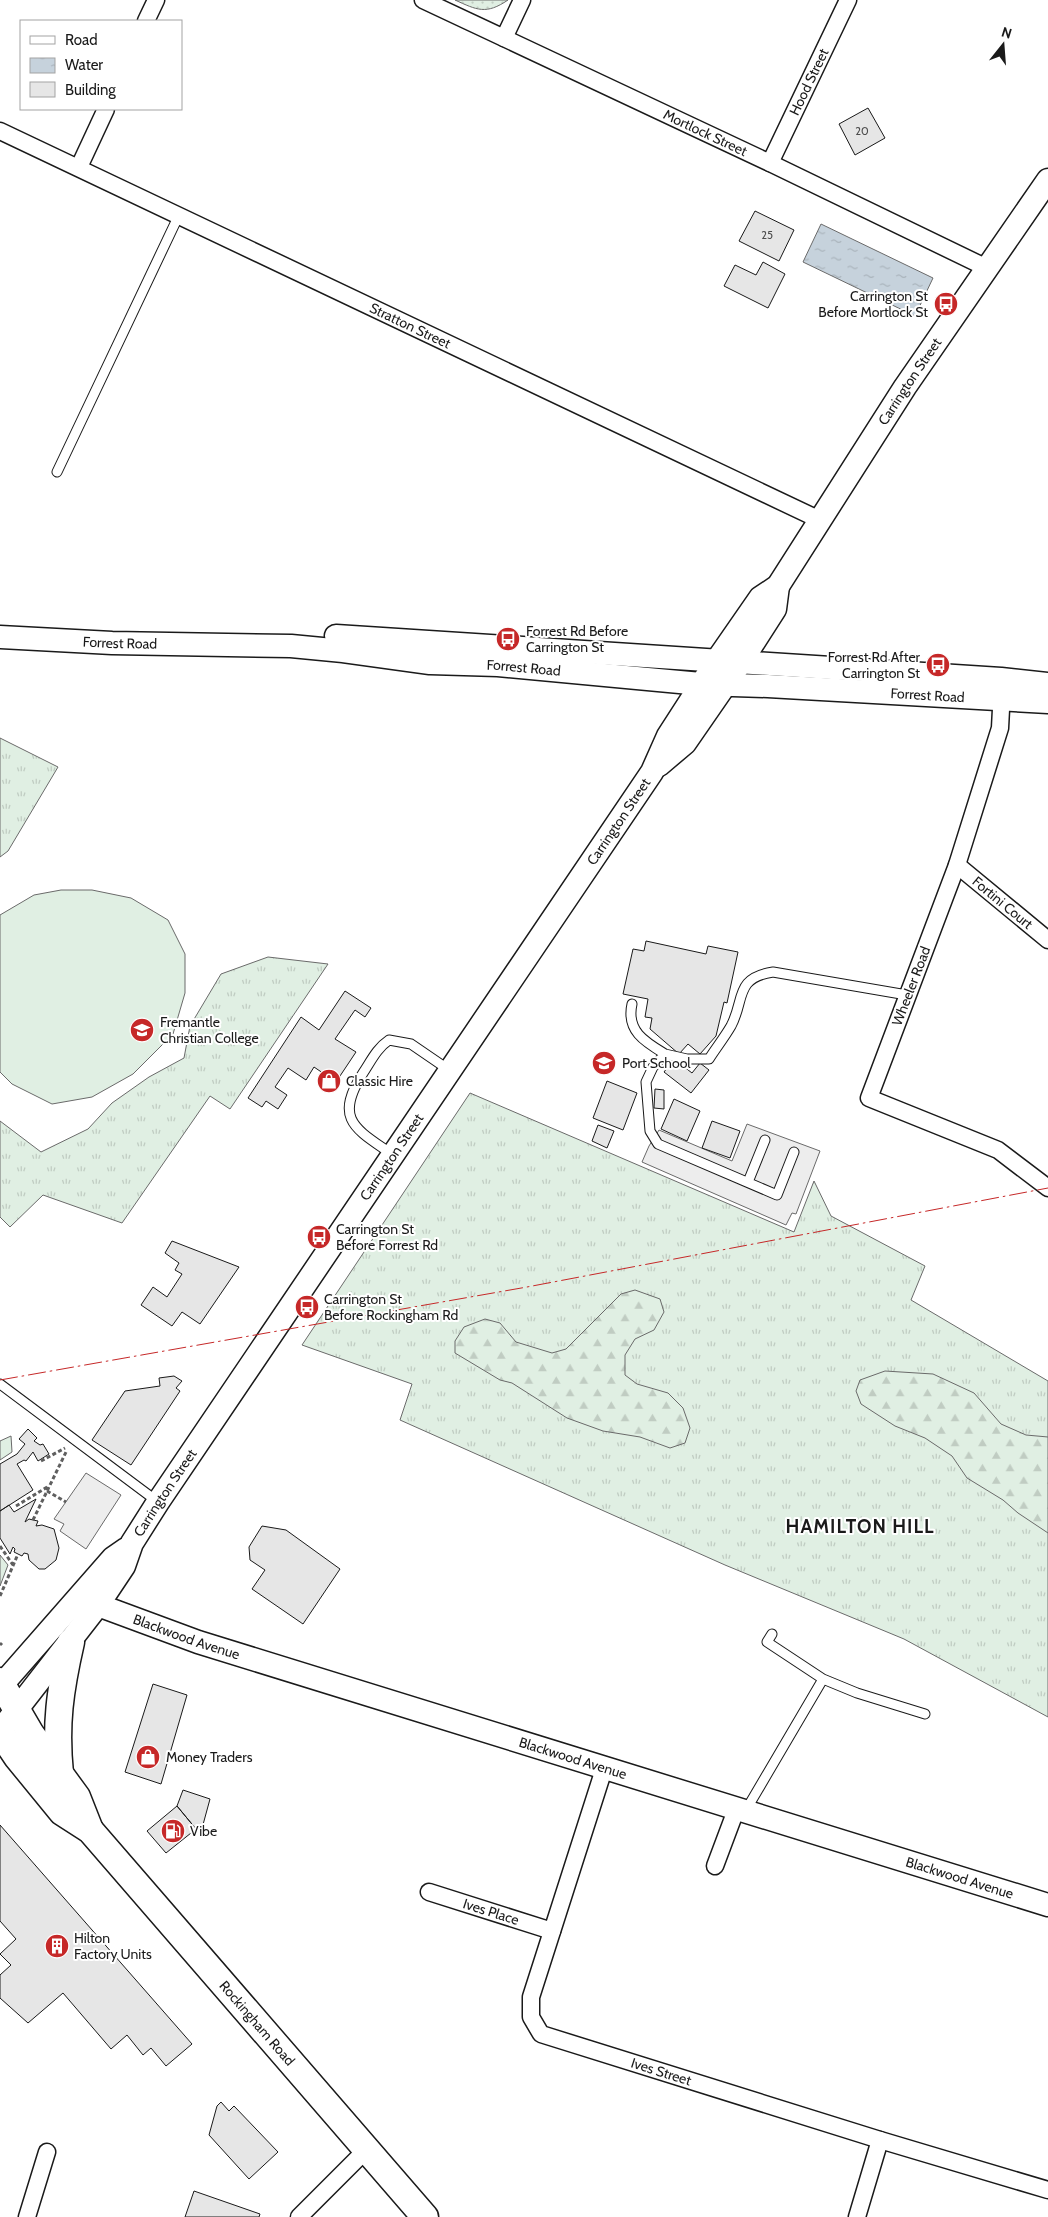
<svg xmlns="http://www.w3.org/2000/svg" width="1048" height="2217" font-family="Cabin,sans-serif">
  <defs>
    <pattern id="grass-tufts" width="24" height="20" patternUnits="userSpaceOnUse" patternTransform="scale(1.25)"><rect width="24" height="20" fill="#e0efe3"/><path d="M3 7l-1-3M5 7V3M7 7l1-3M15 17l-1-3M17 17v-4M19 17l1-3" fill="none" stroke="#c0ccc2"/></pattern>
    <pattern id="forest-firs" width="22" height="20" patternUnits="userSpaceOnUse" patternTransform="scale(1.25)"><rect width="22" height="20" fill="#e0efe3"/><path d="M5 1l3.5 6h-7zM16 11l3.5 6h-7z" fill="#c0ccc2"/></pattern>
    <pattern id="park-dots" width="8" height="8" patternUnits="userSpaceOnUse" patternTransform="scale(1.25)"><rect width="8" height="8" fill="#e0efe3"/><path d="M2 2h.1M6 6h.1" fill="none" stroke="#c0ccc2" stroke-width="1.8" stroke-linecap="round"/></pattern>
    <pattern id="water-ripples" width="26" height="14" patternUnits="userSpaceOnUse" patternTransform="scale(1.25)"><rect width="26" height="14" fill="#c6d2dc"/><path d="M2 4q2-2 4 0t4 0M15 11q2-2 4 0t4 0" fill="none" stroke="#aab4bc"/></pattern>
  </defs>
  <rect width="100%" height="100%" fill="#fff"/>
  <!-- grass -->
  <path fill="url(#grass-tufts)" stroke="#6a6a6a" d="M0,738L58,767L8,851L0,857Z
    M268,957L328,964L230,1109L210,1096L122,1223L43,1195L10,1227L0,1217V1121L41,1152L88,1129L112,1103L149,1077L184,1058L190,1026L221,974Z
    M470,1093L794,1232L814,1181L831,1216L925,1266L911,1300L1048,1381V1717L904,1639L725,1565L400,1420L412,1384L302,1345Z
    M0,1555L8,1565L0,1586Z"/>
  <!-- forest -->
  <path fill="url(#forest-firs)" stroke="#6a6a6a" d="M635,1290L660,1299L664,1312L654,1330L635,1339L625,1355V1375L637,1384L668,1393L683,1408L690,1428L685,1443L670,1448L640,1437L603,1431L567,1418L512,1383L500,1380L455,1353V1341L464,1327L485,1319L500,1323L516,1342L552,1353L566,1349L621,1294Z
    M885,1371L933,1374L974,1393L1001,1424L1026,1435L1048,1437V1533L1018,1513L1003,1500L967,1478L952,1456L925,1438L895,1426L861,1404L856,1391L860,1380Z"/>
  <!-- park -->
  <path fill="url(#park-dots)" stroke="#6a6a6a" d="M455,0H508C486,15 477,10 455,0Z"/>
  <!-- garden -->
  <path fill="#e0efe3" stroke="#6a6a6a" d="M61,890H92L131,898L168,920L185,954V993L173,1034L133,1074L92,1097L52,1104L12,1084L0,1072V915L34,895Z
    M11,1436L12,1452L0,1460V1441Z"/>
  <!-- parking -->
  <path fill="#ededed" stroke="#6a6a6a" d="M747,1124L820,1151L796,1214L792,1213L786,1225L642,1162L649,1146L659,1130L732,1161Z
    M86,1473L121,1495L86,1549L60,1531L64,1524L54,1519Z"/>
  <!-- water -->
  <path fill="url(#water-ripples)" stroke="#6a6a6a" d="M821,224L933,278L915,316L803,262Z"/>
  <!-- building -->
  <path fill="#e6e6e6" stroke="#1a1a1a" d="M868,108L885,138L855,155L839,124Z
    M755,211L794,230L779,261L739,241Z
    M763,262L785,274L768,308L724,286L735,265L756,275Z
    M646,941L706,954L708,946L738,952L727,1003L724,1002L716,1036L700,1054L688,1044L679,1054L650,1029L652,1018L645,1017L648,999L623,994L633,949L644,951Z
    M345,991L371,1008L365,1017L355,1010L335,1039L356,1052L336,1082L314,1067L306,1080L288,1068L275,1087L287,1095L278,1109L266,1101L262,1107L248,1098L301,1017L319,1030Z
    M674,1059L692,1073L700,1063L709,1070L691,1093L664,1072Z
    M607,1081L637,1093L623,1130L593,1118Z
    M655,1089L664,1090V1109L654,1108Z
    M674,1099L700,1111L687,1141L661,1129Z
    M712,1121L740,1131L730,1158L702,1148Z
    M598,1125L614,1131L607,1148L592,1141Z
    M172,1241L239,1267L200,1324L182,1312L172,1326L141,1305L153,1287L167,1297L182,1274L175,1270L179,1263L165,1253Z
    M174,1376L182,1381L176,1388L180,1391L131,1465L92,1440L125,1391L160,1386L159,1378Z
    M28,1429L37,1438L34,1441L40,1445L43,1444L49,1454L38,1461L33,1452L26,1461L24,1460L17,1464L33,1490L0,1511V1464L17,1454L25,1444L19,1439Z
    M36,1499L25,1522L29,1519L33,1520L38,1521L36,1526L42,1525L54,1529L59,1548L56,1560L45,1569H39L29,1560L28,1554L24,1553L22,1556L14,1552L15,1549L13,1547L10,1554L0,1538V1511L9,1505L14,1512Z
    M262,1526L286,1530L340,1569L303,1624L252,1589L265,1570L250,1560L249,1547Z
    M153,1684L187,1695L161,1784L125,1772Z
    M183,1790L210,1799L201,1832L196,1829L177,1806Z
    M177,1806L196,1829L166,1853L147,1831Z
    M0,1825L192,2044L166,2066L151,2048L143,2055L127,2035L111,2049L63,1993L28,2023L0,1998V1975L11,1965L0,1954L16,1939L0,1921Z
    M221,2102L229,2111L234,2106L278,2152L249,2179L209,2135L217,2106Z
    M194,2191L260,2214L259,2217H185Z"/>
  <g fill="none" stroke-linecap="round" stroke-linejoin="round">
    <!-- lane casing -->
    <g stroke="#1a1a1a" stroke-width="11">
      <path id="lane" d="M57,472L179,215
        M632,1004C626,1031 645,1042 665,1054
        M794,1152L777,1195L658,1144L650,1131L646,1082L653,1067L665,1054L687,1059H709C716,1048 724,1038 731,1026C745,1000 734,978 773,972L907,995
        M393,1155C356,1129 333,1120 363,1073C371,1061 377,1048 389,1040L411,1044L449,1070
        M748,1182L765,1140
        M0,1384L158,1502
        M772,1634L767,1642L823,1679L857,1693L925,1714
        M746,1810L823,1679"/>
    </g>
    <!-- street casing -->
    <g stroke="#1a1a1a" stroke-width="19">
      <g id="street">
        <path id="s1" d="M423,0L770,163L987,268"/>
        <path d="M146,21L156,0"/>
        <path d="M504,38L522,0"/>
        <path id="s2" d="M0,131L820,520"/>
        <path id="s3" d="M770,163L848,0"/>
        <path d="M79,167L106,109"/>
        <path d="M1002,690L1000,728L957,865L869,1098L998,1150L1048,1188"/>
        <path id="s4" d="M957,865L1048,940"/>
        <path id="s5" d="M604,1769L531,1997V2017L541,2034L880,2140L1048,2190"/>
        <path d="M715,1866L736,1810"/>
        <path id="s6" d="M429,1892L552,1931"/>
        <path d="M27,2217L47,2152"/>
        <path d="M299,2217L367,2149"/>
        <path d="M857,2217L880,2140"/>
      </g>
    </g>
    <!-- secondary casing -->
    <g stroke="#1a1a1a" stroke-width="25">
      <g id="secondary">
        <path d="M336,636L1001,679L1048,684"/>
        <path id="s7" d="M0,637L112,643L291,646L343,651L430,663L498,665L701,684L768,686L1048,702"/>
        <path d="M659,765L685,743L741,662L775,609L778,586"/>
        <path id="s8" d="M98,1605L198,1642L1048,1905"/>
        <path d="M0,1687L113,1558L126,1549"/>
        <path id="s9" d="M0,1731L98,1605L124,1566L132,1543L158,1502L652,772L668,736L717,660L760,598L778,586L905,387L1048,180"/>
      </g>
    </g>
    <!-- primary casing -->
    <g stroke="#1a1a1a" stroke-width="29">
      <g id="primary">
        <path d="M0,1681L31,1734L77,1797L90,1830"/>
        <path id="s10" d="M0,1732L17,1757L62,1812L90,1830L425,2217"/>
        <path d="M60,1774C55,1725 60,1690 71,1642"/>
      </g>
    </g>
    <!-- path -->
    <path stroke="#5f5f5f" stroke-width="3" stroke-dasharray="4 2.5" stroke-linecap="butt" d="M41,1461L65,1448
      M47,1491L66,1502
      M16,1506L49,1486
      M33,1520L67,1450
      M0,1546L13,1565
      M0,1596L18,1554
      M0,1645L2,1643"/>
    <!-- lane -->
    <use href="#lane" stroke="#fff" stroke-width="9"/>
    <!-- street -->
    <use href="#street" stroke="#fff" stroke-width="16"/>
    <!-- secondary -->
    <use href="#secondary" stroke="#fff" stroke-width="22"/>
    <!-- primary -->
    <use href="#primary" stroke="#fff" stroke-width="26"/>
    <!-- power -->
    <path stroke="#c62828" stroke-width="1" stroke-dasharray="18 4 2.5 4" stroke-linecap="butt" d="M0,1380L527,1287L1048,1188"/>
  </g>
  <!-- icons -->
  <defs>
    <g id="bus-disc" transform="scale(1.25)"><circle r="9.5" fill="#c62828" stroke="#fff"/><path d="M-5-6H5V4H4V6H2V4H-2V6H-4V4H-5ZM-3.5-4V0h7V-4ZM-3.5 1.2v1.5H-2V1.2ZM2 1.2v1.5H3.5V1.2Z" fill="#fff"/></g>
    <g id="school-disc" transform="scale(1.25)"><circle r="9.5" fill="#c62828" stroke="#fff"/><path d="M0-5L7-2L0 1L-7-2ZM-4 1L0 2.5L4 1V4Q0 6-4 4Z" fill="#fff"/></g>
    <g id="shop-disc" transform="scale(1.25)"><circle r="9.5" fill="#c62828" stroke="#fff"/><path d="M-5-2.5h2.3a2.7 3.5 0 0 1 5.4 0H5L5.5 6h-11ZM-1.5-2.5h3a1.5 2.3 0 0 0-3 0Z" fill="#fff"/></g>
    <g id="fuel-disc" transform="scale(1.25)"><circle r="9.5" fill="#c62828" stroke="#fff"/><path d="M-5.5-6h7V0h2V4h1.3V-2.5L3-4.5l.8-.8L6-3V5H2.5V1h-1V6h-7ZM-4.2-4.7v3.2H.2V-4.7Z" fill="#fff"/></g>
    <g id="building-disc" transform="scale(1.25)"><circle r="9.5" fill="#c62828" stroke="#fff"/><path d="M-4-6H4V6H1V3H-1V6H-4ZM-2.5-4.3h1.7v1.8h-1.7ZM.8-4.3h1.7v1.8H.8ZM-2.5-1h1.7V.8h-1.7ZM.8-1h1.7V.8H.8Z" fill="#fff"/></g>
  </defs>
  <g fill-rule="evenodd">
    <use href="#bus-disc" x="946" y="304"/>
    <use href="#bus-disc" x="508" y="639"/>
    <use href="#bus-disc" x="938" y="665"/>
    <use href="#school-disc" x="142" y="1030"/>
    <use href="#school-disc" x="604" y="1063"/>
    <use href="#shop-disc" x="329" y="1081"/>
    <use href="#bus-disc" x="319" y="1237"/>
    <use href="#bus-disc" x="307" y="1307"/>
    <use href="#shop-disc" x="148" y="1757"/>
    <use href="#fuel-disc" x="173" y="1831"/>
    <use href="#building-disc" x="57" y="1946"/>
  </g>
  <g text-anchor="middle" dominant-baseline="central" stroke-width="4" stroke-linejoin="round" paint-order="stroke">
    <!-- number labels -->
    <g font-size="11" fill="#4d4d4d">
      <text x="862" y="131">20</text>
      <text x="767" y="235">25</text>
    </g>
    <!-- street labels -->
    <g font-size="14" fill="#1a1a1a" stroke="#fff">
      <text stroke="none"><textPath href="#s3" startOffset="90">Hood Street</textPath></text>
      <text stroke="none"><textPath href="#s1" startOffset="312">Mortlock Street</textPath></text>
      <text stroke="none"><textPath href="#s2" startOffset="454">Stratton Street</textPath></text>
      <text stroke="none"><textPath href="#s9" startOffset="1631">Carrington Street</textPath></text>
      <text stroke="none"><textPath href="#s7" startOffset="120">Forrest Road</textPath></text>
      <text stroke="none"><textPath href="#s7" startOffset="525">Forrest Road</textPath></text>
      <text stroke="none"><textPath href="#s7" startOffset="930">Forrest Road</textPath></text>
      <text stroke="none"><textPath href="#s9" startOffset="1101">Carrington Street</textPath></text>
      <text stroke="none"><textPath href="#s4" startOffset="59">Fortini Court</textPath></text>
      <text transform="translate(911 986) rotate(-69)">Wheeler Road</text>
      <text stroke="none"><textPath href="#s9" startOffset="696">Carrington Street</textPath></text>
      <text stroke="none"><textPath href="#s9" startOffset="291">Carrington Street</textPath></text>
      <text stroke="none"><textPath href="#s8" startOffset="94">Blackwood Avenue</textPath></text>
      <text stroke="none"><textPath href="#s8" startOffset="499">Blackwood Avenue</textPath></text>
      <text stroke="none"><textPath href="#s8" startOffset="904">Blackwood Avenue</textPath></text>
      <text stroke="none"><textPath href="#s6" startOffset="65">Ives Place</textPath></text>
      <text stroke="none"><textPath href="#s10" startOffset="390">Rockingham Road</textPath></text>
      <text stroke="none"><textPath href="#s5" startOffset="405">Ives Street</textPath></text>
    </g>
    <!-- poi labels -->
    <g font-size="14" fill="#1a1a1a" stroke="#fff" text-anchor="start">
      <text x="928" y="296" text-anchor="end">Carrington St<tspan x="928" dy="16">Before Mortlock St</tspan></text>
      <text x="526" y="631">Forrest Rd Before<tspan x="526" dy="16">Carrington St</tspan></text>
      <text x="920" y="657" text-anchor="end">Forrest Rd After<tspan x="920" dy="16">Carrington St</tspan></text>
      <text x="160" y="1022">Fremantle<tspan x="160" dy="16">Christian College</tspan></text>
      <text x="622" y="1063">Port School</text>
      <text x="346" y="1081">Classic Hire</text>
      <text x="336" y="1229">Carrington St<tspan x="336" dy="16">Before Forrest Rd</tspan></text>
      <text x="324" y="1299">Carrington St<tspan x="324" dy="16">Before Rockingham Rd</tspan></text>
      <text x="166" y="1757">Money Traders</text>
      <text x="190" y="1831">Vibe</text>
      <text x="74" y="1938">Hilton<tspan x="74" dy="16">Factory Units</tspan></text>
    </g>
    <!-- district labels -->
    <g font-size="19" font-weight="bold" letter-spacing="1" fill="#1a1a1a" stroke="#fff">
      <text x="860" y="1526">HAMILTON HILL</text>
    </g>
  </g>
  <!-- legend -->
  <rect x="20" y="20" width="162" height="90" fill="#ffffff" stroke="#a3a3a3"/>
  <rect x="30" y="36" width="25" height="8" fill="#ffffff" stroke="#a3a3a3"/>
  <text x="65" y="45" font-size="15" fill="#1a1a1a">Road</text>
  <rect x="30" y="58" width="25" height="15" fill="url(#water-ripples)" stroke="#a3a3a3"/>
  <text x="65" y="70" font-size="15" fill="#1a1a1a">Water</text>
  <rect x="30" y="82" width="25" height="15" fill="#e6e6e6" stroke="#a3a3a3"/>
  <text x="65" y="95" font-size="15" fill="#1a1a1a">Building</text>
  <!-- north arrow -->
  <g transform="translate(1003 45) rotate(17)" stroke="#ffffff" stroke-width="4" paint-order="stroke">
  <path d="M0-4L9 19L0 12L-9 19Z" fill="#1a1a1a"/>
  <text y="-8" font-size="14" font-weight="bold" text-anchor="middle" fill="#1a1a1a">N</text>
  </g>
</svg>
